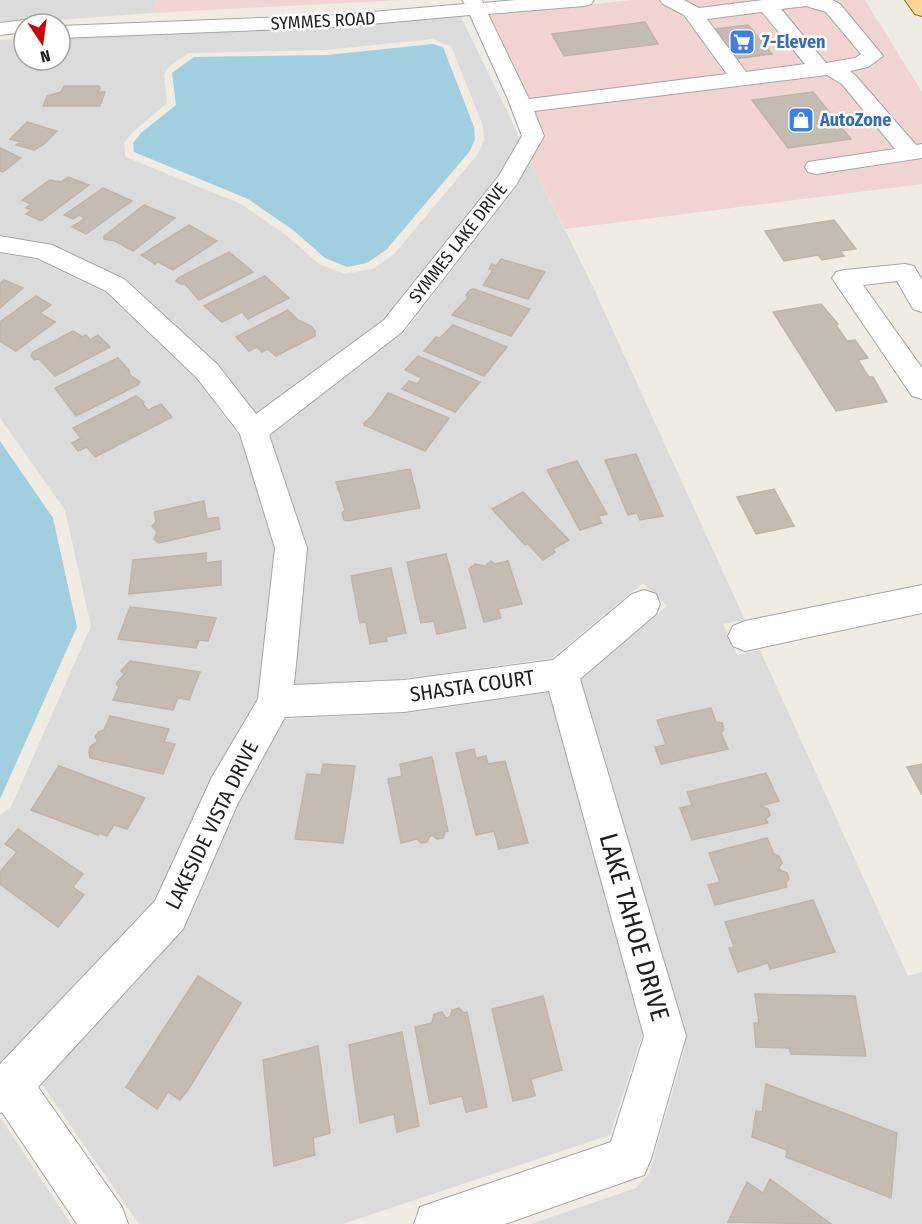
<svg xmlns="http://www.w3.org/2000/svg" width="922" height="1224" font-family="'Fira Sans Condensed',sans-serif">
  <rect width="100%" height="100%" fill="#f0ece4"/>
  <!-- residential -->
  <path fill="#dcdbdb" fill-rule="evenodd" d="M0,0H157L153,13L0,24Z
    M461,17L520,138L498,177L383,320L256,414L218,364L126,279L51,244L0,235V40L24,39V60H60V37L291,29ZM432,39L451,46L483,126L484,140L478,154L394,254L373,269L345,274L319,264L286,235L241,204L126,157L125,154L124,143L133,132L167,103L164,74L166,71L169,66L189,53L326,50Z
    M531,161L593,287L745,620L723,624L737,655L760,650L908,976L922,972V1224H531L636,1188L649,1174L685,1048V1031L579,681L667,606L643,583L552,658L402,679L293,684L306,543L269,434L405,331L518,184Z
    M0,253L36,259L106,293L196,378L240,437L276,550L258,698L208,784L154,903L0,1064V815L11,807L91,626L65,510L0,418Z
    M549,692L643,1032L610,1135L343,1224H139L41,1083L187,923L241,798L284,719L406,713Z
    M0,1119H1L71,1224H0Z"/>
  <!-- commercial -->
  <path fill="#f1d4d2" d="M157,0H401L153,13Z
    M632,0H865L922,92V184L565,229L531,161L544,135L528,95L488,15Z"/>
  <!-- water -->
  <path fill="#a2cfdf" d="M433,44L443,47L474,127L475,139L470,151L386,250L367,263L347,267L325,258L293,230L248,199L134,152L133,143L141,133L176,105L172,73L194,57L327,55Z
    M0,441L53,518L77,627L0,799Z"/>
  <!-- building -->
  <path fill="#c4bcb3" stroke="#c2b3a5" stroke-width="1.5" d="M645,22L658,44L564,56L552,34Z
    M748,25L772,54L735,59L714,29Z
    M64,86H99L100,88L98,92H105L100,106H43L47,96L61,92Z
    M813,92L851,139L788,148L752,100Z
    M27,122L57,131L43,145L34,150L16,145L21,142L10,139Z
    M0,148L21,158L3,172L0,171Z
    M68,177L89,185L41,221L26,214L32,210L26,208L31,204L22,200L50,180L61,182Z
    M103,188L132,201L86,234L72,227L85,218L79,215L73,219L64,215Z
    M144,205L175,218L133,251L115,241L104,239V236Z
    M834,220L856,249L840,251L844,256L822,260L818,255L784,261L765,231Z
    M189,225L217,241L173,270L158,262L155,264L141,255Z
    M229,252L253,272L199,300L185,284H180L176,281L178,278Z
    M501,259L545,272L528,299L483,285L493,270L489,269L492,264L496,266Z
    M265,276L289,298L248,319L242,312L222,322L204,306Z
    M4,280L23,288L0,308V284Z
    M474,289L530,309L511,336L452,315L468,298L466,295L470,290Z
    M36,296L51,305L40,313L55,322L16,351L0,341V322Z
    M821,304L838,324L836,325L847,341L855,340L868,358L858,360L869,377H873L887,402L836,411L773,312Z
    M288,310L298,320L311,326L315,331V336L276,356L268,349L262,352L257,347L249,351L236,337Z
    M453,325L507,347L484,376L424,351L436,337L440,338Z
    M73,331L81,336L80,338L86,335L90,340L98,335L110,347L55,376L39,359L34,360L31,356L33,352Z
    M418,356L480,382L455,412L402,389L409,381L417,384L422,378L405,370Z
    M118,358L129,370L130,375L140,382L138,385L76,416L55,388Z
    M388,393L449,418L425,451L364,425V423L372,416Z
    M136,396L144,402L143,404L148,410L161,404L172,417L95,457L87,447L78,451L72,443L81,438L73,428Z
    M636,454L663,516L640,520L637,513L628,515L605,460Z
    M577,461L607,514L598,516L602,523L580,530L547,470Z
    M410,469L420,508L347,521L344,520L342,513L345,510L336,482Z
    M774,489L794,526L756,534L737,497Z
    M523,492L569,540L553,549L555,552L543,560L528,544L525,545L492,509Z
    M204,501L207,519L218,517L220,529L159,543L154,539L157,532L152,526L156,522L154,512Z
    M206,553V563L221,561V585L129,594L133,560Z
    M446,554L466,628L437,634L434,621L421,623L407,562Z
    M491,561L495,564L508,561L522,604L498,609L501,618L484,622L469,569L475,564L485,566Z
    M391,568L406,633L386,637L387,641L370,644L366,622L360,623L351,576Z
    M130,607L181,613L216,618L208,641L199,640L196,648L118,639Z
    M130,661L200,672L189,700L178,698L173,710L113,700L119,687L116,684L124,674L121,671Z
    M711,708L716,722L722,723L724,729L721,733L728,749L661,764L655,747L666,745L657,720Z
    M110,716L169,729L164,742L175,744L163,774L90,758L89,751L91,746L98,741L95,737L98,732L104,730Z
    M474,749L476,758L486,756L488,764L505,761L528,843L499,849L494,831L476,835L456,753Z
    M432,757L448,831L445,832L443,838L437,839L433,836H430L427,842L421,843L417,839L401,843L388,779L402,776L400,764Z
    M323,764L355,766L343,843L295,839L307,774L321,775Z
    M922,764V795L907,767Z
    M59,766L145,798L127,829L114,825L107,836L99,833L98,835L31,810Z
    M766,773L779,801L761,806L768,809L770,815L766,819L768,823L692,840L680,808L692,805L687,792Z
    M18,829L83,874L73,887L84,895L58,927L0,884V872L17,852L5,844Z
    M767,838L774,854L779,856L782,863L779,867L780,870L787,873L789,879L786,883L787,887L715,905L708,885L720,882L709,853Z
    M813,900L835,952L770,969L768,963L738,972L729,948L734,947L725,922Z
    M198,976L241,1003L188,1090L180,1100L168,1092L157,1109L126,1087Z
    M755,994L855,996L866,1056L791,1054L789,1048L756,1047L754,1023H759Z
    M543,996L562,1070L531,1079L535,1096L513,1101L492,1009Z
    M459,1008L464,1013L467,1012L487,1107L466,1112L462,1096L430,1104L415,1027L432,1023L434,1014L442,1012L446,1018L450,1017L452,1010Z
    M402,1032L419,1126L397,1132L394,1114L360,1123L349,1045Z
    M318,1046L330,1133L313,1138L315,1155L274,1166L263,1060Z
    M766,1084L897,1133L891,1198L786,1157L787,1150L752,1137L756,1111L762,1112Z
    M770,1179L831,1224L728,1222L747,1182L763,1193Z"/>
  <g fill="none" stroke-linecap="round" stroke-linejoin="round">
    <!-- minor casing -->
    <g stroke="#a5a5a5" stroke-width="2">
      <path id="minor" d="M462,0H482L483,3L516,0H594L591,4L584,6L488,14L529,99L727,74L684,15L663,4L660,0H684L699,8L763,0H832L840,4L883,56L868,67L850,71L856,76L916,145L922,144V158L816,174L808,172L805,167L808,162L895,149L842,84L827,75L534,111L544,136L516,185L402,332L269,435L307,548L294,685L404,680L553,660L632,594L644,590L656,594L660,604L656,614L580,679L686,1036L651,1159L644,1175L505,1224H414L420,1207L611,1142L644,1036L549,691L404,712L285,717L238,803L183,929L38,1087L122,1207L128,1224H77L2,1112L0,1113V1064L155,901L212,777L258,699L275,548L240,434L197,378L106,291L37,258L0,252V236L52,245L124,279L217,364L256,414L384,320L498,177L522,136L507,97L470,15L337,27L60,38V26L337,15L465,4ZM806,6L826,12L861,54L855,58L826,63L781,9ZM762,12L805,64L746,72L707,19Z
        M24,20L32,24H24V32L0,35V23Z
        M905,264L914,266L922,280V312L913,309L897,281L863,285L922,368V399L912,396L832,278L836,272L845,270Z
        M922,585V613L745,651L733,646L728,636L733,626L745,621Z"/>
    </g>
    <!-- major casing -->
    <g stroke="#986b00" stroke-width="2">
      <path id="major" d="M905,0H922V16L915,14Z"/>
    </g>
    <!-- minor -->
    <use href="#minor" fill="#fff" fill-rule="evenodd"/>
    <!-- major -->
    <use href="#major" fill="#ffd699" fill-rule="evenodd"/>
  </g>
  <!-- icons -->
  <defs>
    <g id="supermarket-square" transform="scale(1.35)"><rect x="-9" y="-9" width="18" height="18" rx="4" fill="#3f7fe0" stroke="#fff"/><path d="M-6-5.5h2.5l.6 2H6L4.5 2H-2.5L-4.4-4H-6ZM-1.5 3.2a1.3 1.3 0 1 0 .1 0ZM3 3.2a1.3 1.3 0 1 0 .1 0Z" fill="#fff"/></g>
    <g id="shop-square" transform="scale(1.35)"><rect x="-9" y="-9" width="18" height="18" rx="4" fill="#3f7fe0" stroke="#fff"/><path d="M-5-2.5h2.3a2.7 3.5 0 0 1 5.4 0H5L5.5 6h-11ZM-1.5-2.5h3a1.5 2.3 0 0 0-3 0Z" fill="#fff"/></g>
  </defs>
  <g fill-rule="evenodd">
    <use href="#supermarket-square" x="742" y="42"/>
    <use href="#shop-square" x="801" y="120"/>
  </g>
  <g text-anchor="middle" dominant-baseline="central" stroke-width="5" stroke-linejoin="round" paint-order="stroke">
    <!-- far-street labels -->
    <g font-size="18" fill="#1e1e1e" stroke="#fff">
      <text transform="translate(323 21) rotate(-3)">SYMMES ROAD</text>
      <text transform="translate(458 243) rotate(-52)">SYMMES LAKE DRIVE</text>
    </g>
    <!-- far-shop labels -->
    <g font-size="18" font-weight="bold" fill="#366cbe" stroke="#fff" text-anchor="start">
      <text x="762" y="42">7-Eleven</text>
      <text x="820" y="120">AutoZone</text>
    </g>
    <!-- street labels -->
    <g font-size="21" fill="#1e1e1e" stroke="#fff">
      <text transform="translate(472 686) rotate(-8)">SHASTA COURT</text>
      <text transform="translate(212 825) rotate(-64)">LAKESIDE VISTA DRIVE</text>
    </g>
    <!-- near-street labels -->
    <g font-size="26" fill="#1e1e1e" stroke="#fff">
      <text transform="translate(634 927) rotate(74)">LAKE TAHOE DRIVE</text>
    </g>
  </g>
  <!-- north arrow -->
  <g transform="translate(42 42) rotate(167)"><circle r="28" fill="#ffffff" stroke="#a5a5a5" stroke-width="1.5"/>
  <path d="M0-4.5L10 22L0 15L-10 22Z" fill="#cc0600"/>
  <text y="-9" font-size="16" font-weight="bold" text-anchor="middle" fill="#1e1e1e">N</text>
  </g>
</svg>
